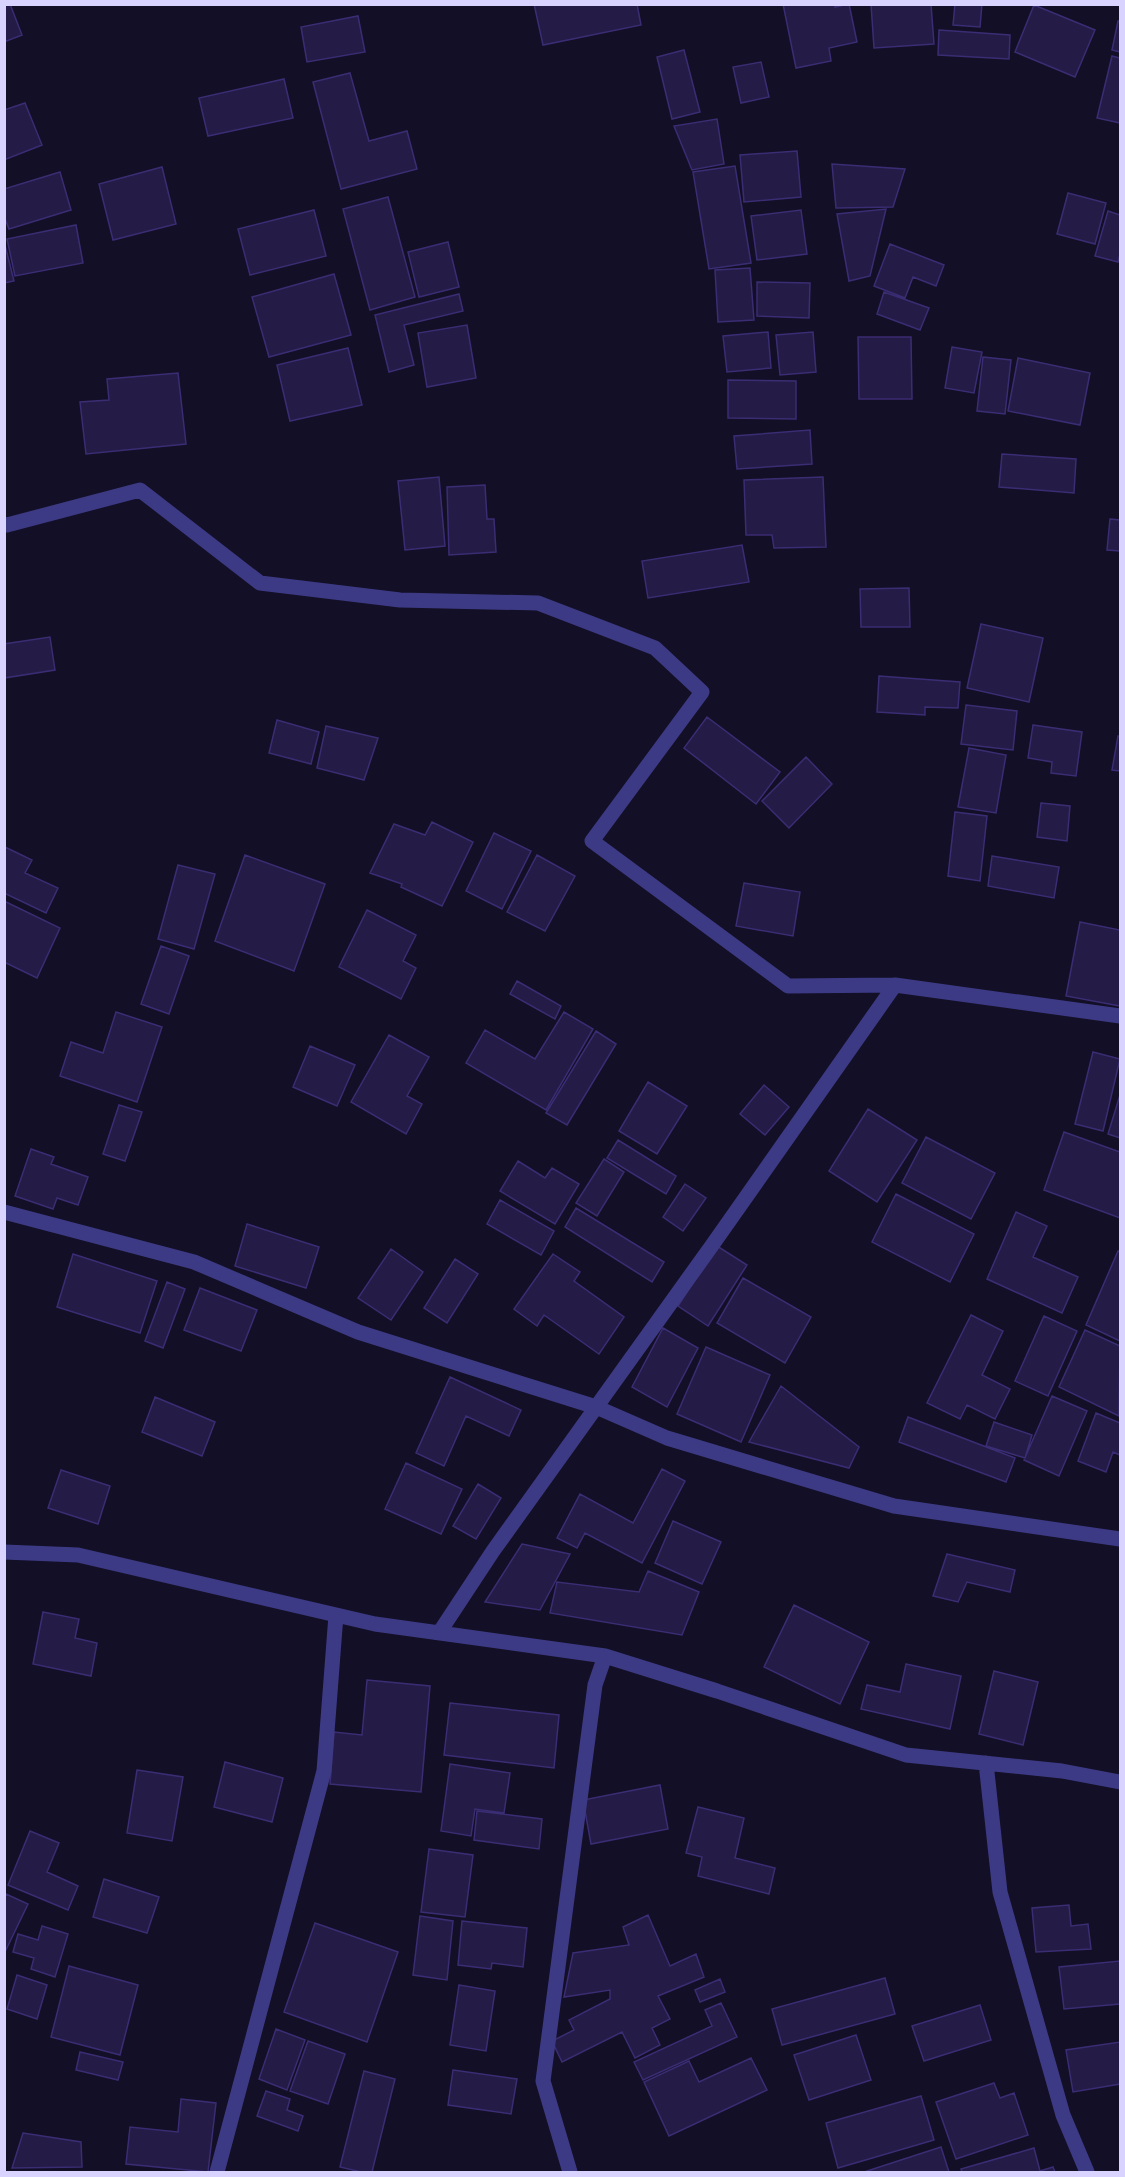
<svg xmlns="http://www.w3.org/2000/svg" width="1125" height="2177" font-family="Helvetica,sans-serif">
  <rect width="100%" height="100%" fill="#130f26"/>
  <!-- building -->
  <path fill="#241b47" stroke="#3b2d73" stroke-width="1.5" d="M4,4H10L22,35L4,42Z
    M534,4H637L641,25L543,45Z
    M783,4H835V7L849,4L857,42L829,48L831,61L796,68Z
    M871,4H931L934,44L874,48Z
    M955,4H982L980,27L953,25Z
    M1034,5L1095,30L1075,77L1015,52Z
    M358,16L365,52L307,62L301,27Z
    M1118,21H1120V52L1112,50Z
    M939,30L1010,35L1009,59L938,55Z
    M684,50L700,112L672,119L657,57Z
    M1112,56L1120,58V123L1097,118Z
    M761,62L769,97L741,103L733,67Z
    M350,73L369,141L407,131L417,169L341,189L313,82Z
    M284,79L293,118L208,136L199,98Z
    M25,103L42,145L4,160V110Z
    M717,119L724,164L692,170L674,126Z
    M797,151L801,197L744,202L740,155Z
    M832,164L905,169L893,207L836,208Z
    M735,166L751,263L709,269L693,172Z
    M162,167L176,224L113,240L99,184Z
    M60,172L71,210L9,229L4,216V189Z
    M1068,193L1106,203L1095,244L1057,234Z
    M388,197L415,297L370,310L343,209Z
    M886,209L870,276L849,281L837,214Z
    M314,210L326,256L250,275L238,229Z
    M801,210L807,254L757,260L751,216Z
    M1108,211L1120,215V254L1118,262L1095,256Z
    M76,225L83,263L15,276L7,239Z
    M4,241L14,281L4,283Z
    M448,242L459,287L419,297L408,252Z
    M890,244L944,265L936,286L913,277L905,298L874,286Z
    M750,268L754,320L718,322L715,270Z
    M334,274L351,335L269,357L252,297Z
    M757,282L810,283L809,318L757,316Z
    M884,292L929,308L920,330L877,314Z
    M459,294L463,311L404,325L414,365L389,372L375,315Z
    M467,325L476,378L427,387L418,333Z
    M768,332L771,368L727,372L723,336Z
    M813,332L816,372L780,375L776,335Z
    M858,337H911L912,399H859Z
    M952,347L982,352L974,393L945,388Z
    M348,348L362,405L290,421L277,365Z
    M983,357L1011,360L1005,414L977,411Z
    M1018,358L1090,373L1080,425L1008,411Z
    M178,373L186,444L86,454L80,402L109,400L107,379Z
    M728,380L796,381V419L728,418Z
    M810,430L812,464L737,469L734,436Z
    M1002,454L1076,459L1074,493L999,487Z
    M439,477L445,546L405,550L398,481Z
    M823,477L826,547L774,548L772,535H746L744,480Z
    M485,485L487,519H494L496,552L449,555L447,487Z
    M1110,519L1120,520V551L1107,550Z
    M742,545L749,582L648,598L642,561Z
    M909,588L910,627H861L860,589Z
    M981,624L1043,638L1029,702L967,688Z
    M50,637L55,670L4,678V644Z
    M879,676L960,682L958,708L925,707V715L877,712Z
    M966,705L1017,711L1013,750L961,744Z
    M707,717L780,772L756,804L684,748Z
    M277,720L319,732L311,764L269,753Z
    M1033,725L1082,732L1076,776L1051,773L1052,762L1028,758Z
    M326,726L378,738L364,780L317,768Z
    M1118,736H1120V771L1112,770Z
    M969,748L1006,755L996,813L958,807Z
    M806,757L832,784L789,828L762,801Z
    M1041,803L1070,806L1067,841L1037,837Z
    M955,812L987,816L980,881L948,876Z
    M432,822L473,842L442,906L401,887L402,884L370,873L394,824L425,835Z
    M494,833L531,851L502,909L466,891Z
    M5,847L32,860L25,873L58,888L46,913L4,893Z
    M245,855L325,884L294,971L215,941Z
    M537,855L575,876L545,931L507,912Z
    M992,856L1059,867L1054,898L988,886Z
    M178,865L215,874L194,949L158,939Z
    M744,883L800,892L793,936L736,926Z
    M4,901L60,928L37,978L4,962Z
    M367,910L416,935L403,961L416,968L401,999L339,967Z
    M1080,922L1120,930V1006L1066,996Z
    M161,946L189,956L169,1014L141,1004Z
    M517,981L561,1006L555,1019L510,994Z
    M116,1012L162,1027L137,1102L60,1076L71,1042L103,1053Z
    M564,1012L593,1029L546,1110L466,1063L485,1030L535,1059Z
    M596,1031L616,1044L567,1125L546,1113Z
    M389,1035L429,1057L407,1096L422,1104L406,1134L351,1102Z
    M310,1046L355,1065L337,1106L293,1087Z
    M1093,1052L1120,1059L1103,1131L1075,1124Z
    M648,1082L687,1106L657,1154L619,1131Z
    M764,1085L789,1107L765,1135L740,1114Z
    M1120,1095V1138L1108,1134Z
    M119,1105L142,1112L125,1161L103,1154Z
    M868,1109L917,1140L877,1202L829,1171Z
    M1064,1132L1120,1152V1218L1044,1190Z
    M926,1137L995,1173L971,1219L902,1183Z
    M618,1140L676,1176L666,1194L607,1158Z
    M31,1149L54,1157L51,1164L88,1177L78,1205L57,1198L53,1209L15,1196Z
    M604,1159L624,1172L597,1216L576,1203Z
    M518,1161L545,1178L552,1168L579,1184L555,1224L500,1191Z
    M685,1184L706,1198L683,1231L663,1217Z
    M896,1194L974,1234L950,1282L872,1242Z
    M500,1200L554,1231L541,1255L487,1224Z
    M576,1208L664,1262L652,1282L565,1227Z
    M1016,1212L1047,1226L1033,1257L1078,1277L1062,1313L987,1279Z
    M247,1224L319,1247L306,1288L235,1266Z
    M717,1246L747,1265L708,1326L678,1306Z
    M391,1249L423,1272L391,1320L358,1298Z
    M1118,1251L1120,1252V1341L1086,1325Z
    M73,1254L157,1281L140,1333L57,1307Z
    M553,1254L580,1272L574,1281L624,1317L599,1354L544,1315L537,1326L514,1309Z
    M455,1259L478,1274L447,1323L424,1308Z
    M743,1278L811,1317L785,1363L717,1323Z
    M167,1282L185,1289L163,1348L145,1341Z
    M200,1288L257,1310L241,1351L184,1330Z
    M971,1315L1003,1331L982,1375L1010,1389L995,1419L967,1405L960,1419L927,1403Z
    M1044,1316L1077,1331L1048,1396L1015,1381Z
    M663,1328L698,1348L667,1407L632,1387Z
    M1085,1330L1120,1346L1119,1416L1059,1387Z
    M706,1347L770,1375L741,1442L677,1414Z
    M450,1377L521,1410L509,1436L466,1416L444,1466L416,1453Z
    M781,1386L859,1447L849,1468L749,1442Z
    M1052,1396L1087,1411L1059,1476L1024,1460Z
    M155,1397L215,1422L202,1456L142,1432Z
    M1096,1413L1120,1423V1455L1113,1452L1106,1472L1078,1461Z
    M908,1417L1015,1458L1006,1482L899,1442Z
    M994,1422L1032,1435L1025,1458L986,1446Z
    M406,1463L462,1489L441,1534L385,1509Z
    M662,1469L685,1481L642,1563L585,1533L577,1548L557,1538L580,1494L633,1523Z
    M61,1470L110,1486L98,1524L48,1508Z
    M478,1484L501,1498L476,1539L453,1526Z
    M673,1521L721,1542L702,1584L655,1563Z
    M522,1544L570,1554L540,1610L485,1602Z
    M947,1554L1015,1570L1010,1592L967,1582L958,1602L933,1596Z
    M648,1571L699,1592L682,1635L550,1613L557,1582L639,1592Z
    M794,1605L869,1642L840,1704L764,1667Z
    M43,1612L79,1619L75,1638L97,1643L91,1676L33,1664Z
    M906,1664L961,1676L950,1729L861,1709L867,1685L900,1692Z
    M994,1671L1038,1682L1023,1745L979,1734Z
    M367,1680L430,1686L421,1792L330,1784L334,1732L362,1735Z
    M450,1703L559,1715L554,1768L444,1755Z
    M225,1762L283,1778L272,1822L214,1807Z
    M450,1764L510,1773L504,1813L475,1809L471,1836L441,1831Z
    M137,1770L183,1777L172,1841L127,1833Z
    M660,1785L668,1829L591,1844L583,1800Z
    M698,1807L744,1818L735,1858L775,1868L769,1894L698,1876L702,1857L686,1853Z
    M477,1811L542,1819L539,1849L474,1840Z
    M30,1831L59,1843L47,1872L78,1886L68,1910L8,1885Z
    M429,1849L473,1855L465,1917L421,1912Z
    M104,1879L159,1897L147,1933L93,1917Z
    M6,1894L28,1904L4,1954V1897Z
    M1069,1905L1071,1926L1088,1924L1091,1949L1036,1952L1032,1908Z
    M648,1915L670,1966L696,1954L704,1977L658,1996L670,2019L652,2028L660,2045L635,2058L622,2032L562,2062L552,2041L574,2030L569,2020L610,1999V1990L564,1997L573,1953L629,1945L623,1927Z
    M420,1916L453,1921L447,1980L413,1975Z
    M462,1921L527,1928L523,1967L492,1963L491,1969L458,1965Z
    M315,1923L398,1952L367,2042L284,2012Z
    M42,1926L68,1934L55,1977L31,1969L34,1958L13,1952L18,1934L38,1940Z
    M1120,1961V2004L1064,2009L1059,1967Z
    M69,1966L138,1985L120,2055L51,2037Z
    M17,1975L47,1985L37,2019L7,2009Z
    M885,1978L895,2014L782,2045L772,2009Z
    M720,1979L725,1992L700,2002L695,1990Z
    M459,1985L495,1991L486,2051L450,2045Z
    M721,2003L737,2037L643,2080L634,2062L712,2026L705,2010Z
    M980,2005L991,2040L924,2061L912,2026Z
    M276,2029L305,2040L287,2090L259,2079Z
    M856,2035L871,2080L809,2100L794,2055Z
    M308,2041L345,2054L328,2104L290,2091Z
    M1120,2042V2084L1073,2092L1066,2050Z
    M80,2052L123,2062L118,2080L76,2070Z
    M751,2058L767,2090L669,2136L644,2082L689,2061L699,2082Z
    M453,2070L517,2079L511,2114L448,2105Z
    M364,2071L395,2079L372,2172H361L340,2167Z
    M994,2083L1000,2098L1014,2093L1028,2135L956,2159L936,2102Z
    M266,2091L290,2099L287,2110L303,2116L298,2131L257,2116Z
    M921,2096L934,2140L838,2168L826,2123Z
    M181,2099L216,2103L208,2172L126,2164L130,2127L178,2132Z
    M23,2133L81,2142L82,2167L12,2168Z
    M941,2147L949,2172H864Z
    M1034,2148L1040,2171L1053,2167L1055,2172H962L961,2169Z"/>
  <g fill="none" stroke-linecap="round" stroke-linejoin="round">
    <!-- street -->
    <path stroke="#3d3a85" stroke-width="15" d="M4,524L7,525L140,490L260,583L400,600L538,603L655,648L702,692L592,841L788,986L895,985L1120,1016
      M4,1212L194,1262L358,1332L596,1407L667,1438L894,1506L1120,1539
      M4,1552L78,1555L375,1624L605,1656L717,1691L906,1755L1062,1771L1120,1782
      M439,1633L493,1551L713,1244L895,985
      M986,1763L1000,1892L1063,2115L1087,2172
      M217,2172L324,1771L336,1615
      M570,2172L543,2081L595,1685L605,1656"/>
  </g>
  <!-- border -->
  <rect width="1125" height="2177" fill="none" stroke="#d9d4ff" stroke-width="12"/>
</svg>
